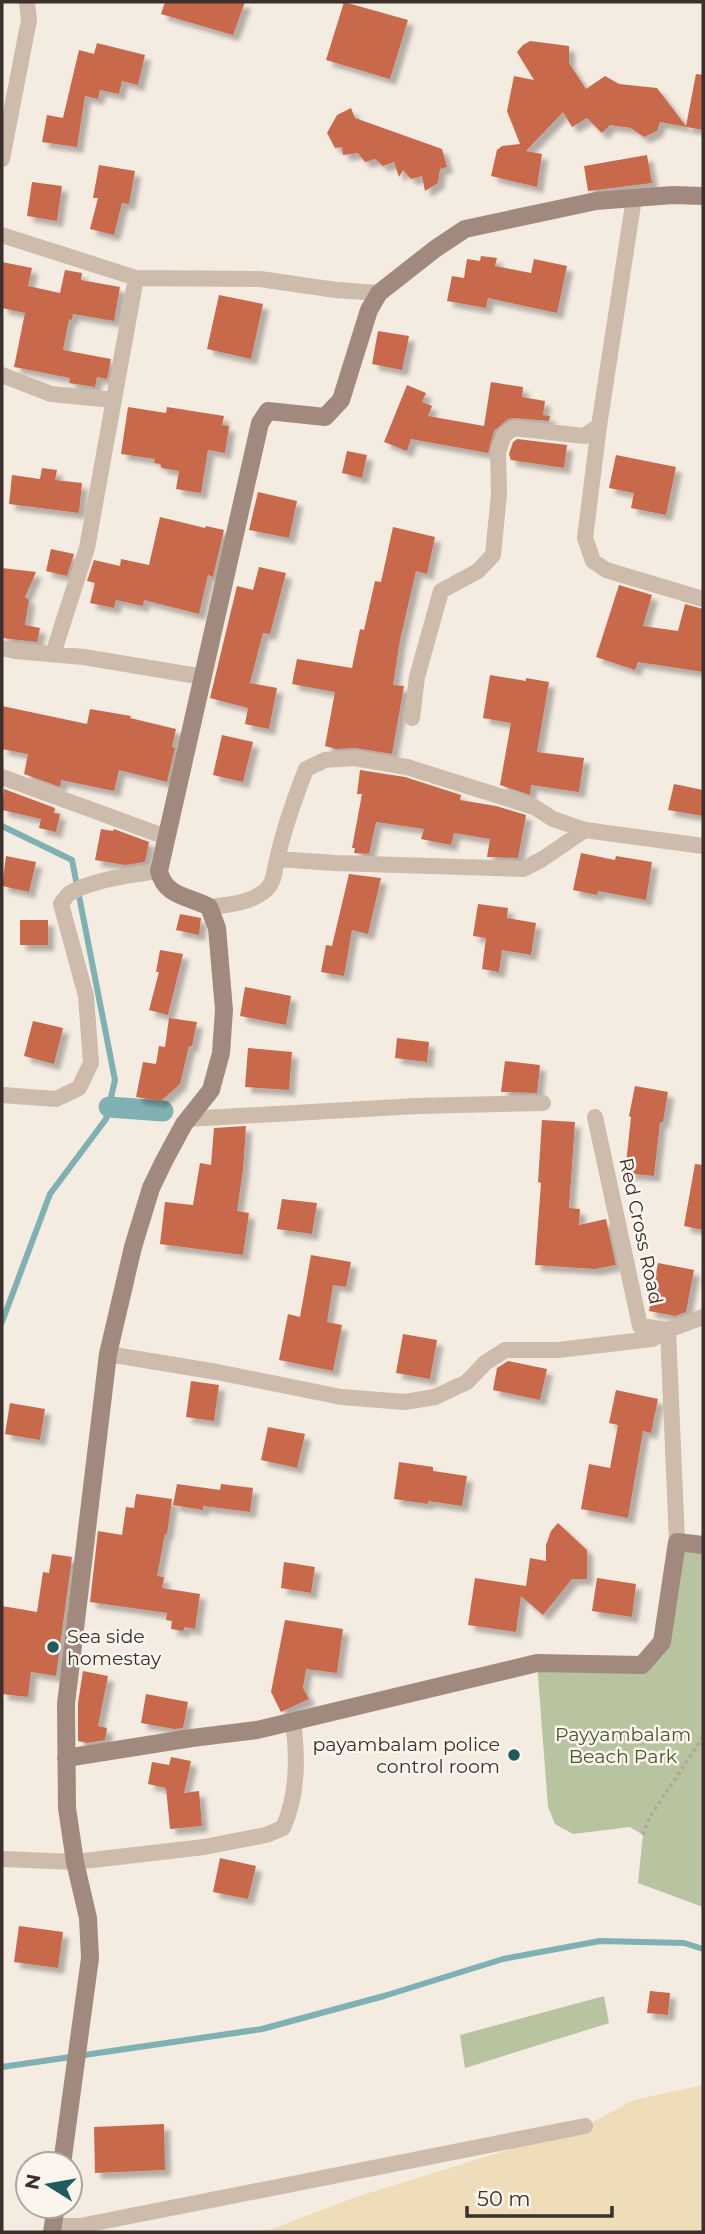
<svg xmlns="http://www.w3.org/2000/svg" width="705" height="2234" font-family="Montserrat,sans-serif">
  <defs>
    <filter id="shadow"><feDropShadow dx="6" dy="6" stdDeviation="2" flood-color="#0004"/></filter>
  </defs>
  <rect width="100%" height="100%" fill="#f4ebe1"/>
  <!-- green -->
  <path fill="#b8c4a0" d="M677,1542L703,1545V1907L638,1883L643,1835L630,1827L573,1834L555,1824L548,1807L537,1663L642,1665L662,1642Z
    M604,1996L609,2023L465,2068L460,2035Z"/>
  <!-- sand -->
  <path fill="#efdcb8" d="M703,2085V2232H264L356,2197L585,2126L634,2100Z"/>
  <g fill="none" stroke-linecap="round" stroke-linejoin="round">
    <!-- stream -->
    <path stroke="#7fb0b2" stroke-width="6" d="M2,826L72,860L115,1080L106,1119L50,1194L2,1322
      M2,2067L262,2029L384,1996L503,1959L600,1941L684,1943L703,1949"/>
    <!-- canal -->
    <path stroke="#7fb0b2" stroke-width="21" d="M109,1107L163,1111"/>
  </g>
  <!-- building -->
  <path fill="#c8694b" filter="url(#shadow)" d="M165,2H245L233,35L161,14Z
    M344,2L408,20L390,79L326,60Z
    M530,41L569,46V63L586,89L605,76L619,84L657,88L686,126L696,74L703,75V130L660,122L657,131L644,137L631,128L610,125L602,133L587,118L572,127L563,112L526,151L542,154L537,187L491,176L497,150L502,146L520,144L507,111L514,76L534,80L517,52L523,45Z
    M97,43L145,55L138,85L122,81L119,94L100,90L98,99L85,96L77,147L42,142L47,115L63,118L79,50L94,54Z
    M351,108L355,118L442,149L447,167L440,169L438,183L425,191L422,176L411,179L403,170L399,177L394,162L383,166L375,159L365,162L358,153L343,155L342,147L335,148L327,133L337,115Z
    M647,155L652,183L588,191L584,166Z
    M99,165L135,171L129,204L122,203L114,235L90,229L98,198H93Z
    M32,182L62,186L57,221L27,216Z
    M481,256L497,258L495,266L531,273L534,259L567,266L557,313L488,298L486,308L447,301L452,276L464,278L467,259L480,261Z
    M2,262L32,268L28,286L60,293L65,270L82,273L81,280L120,287L114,321L73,314L72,320L69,319L63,350L111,359L107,379L97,377L95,387L69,383L70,378L14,367L25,313L2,308Z
    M219,295L263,304L251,359L207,349Z
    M378,331L409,336L402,370L372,364Z
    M491,382L523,387L522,397L545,401L543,415L550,416L549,421L515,418L508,419L494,431L488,453L411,439L407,451L384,442L407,385L426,393L422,402L432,406L428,416L484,426Z
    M128,407L166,413L167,407L224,416L222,425L229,426L225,453L208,450L201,493L176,489L179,471L162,468L160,464L154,463L155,459L121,454Z
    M517,439L567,445L564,468L511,460L509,454L513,442Z
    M347,451L367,455L362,478L342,473Z
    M616,455L676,467L666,515L631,508L634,493L609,488Z
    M42,468L57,470L55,480L82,483L79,513L9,504L12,475L40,479Z
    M258,492L297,501L289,538L249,530Z
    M160,517L205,528L206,526L224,530L213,577L208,575L199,614L144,600L143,606L116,600L114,608L90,603L95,583L87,581L94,560L120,566L121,559L149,565Z
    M393,527L435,537L427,574L416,571L400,640L393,685L404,686L392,754L355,748L336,749L325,746L335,692L292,684L297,659L352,668L360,629L364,630L375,581L381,582Z
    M51,549L74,554L67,576L46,571Z
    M259,567L286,573L270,634L263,633L250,683L277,688L269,729L245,724L248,708L210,698L237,586L253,590Z
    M2,568L36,572L25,597L29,600L25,625L40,628L37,642L2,638Z
    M619,585L652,595L643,626L678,631L685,604L703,609V672L638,662L635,670L596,657Z
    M490,675L526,681V678L549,682L537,752L584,758L579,792L531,785L530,795L500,785L511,723L483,718Z
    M2,706L87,724L90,709L131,716L130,718L176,729L172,747L175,748L167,782L119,770L114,791L61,780L60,787L24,774L28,754L2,749Z
    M222,735L253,742L243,782L213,775Z
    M360,770L405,777L461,795L460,800L496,806L526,815L518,858L487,857L490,839L454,833L451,845L421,839L424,829L376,822L369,854L354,853L355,848H352L362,794H357Z
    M674,784L703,790V816L668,810Z
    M4,789L55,808L54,813L60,814L56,832L39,828L41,819L2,810Z
    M101,829L113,831L114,829L149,842L145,862L125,865L95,860Z
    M581,853L615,860L616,856L652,862L646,900L598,891L597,895L573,890Z
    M6,856L36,862L29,892L2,886Z
    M349,874L381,878L368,934L352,930L344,976L321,972L326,945L332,946Z
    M478,904L508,908L507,918L536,923L531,955L502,950L499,972L482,969L486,938L473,936Z
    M180,914L201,918L199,935L176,930Z
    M20,920H48V945H20Z
    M160,950L183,954L168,1015L149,1010L159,972H156Z
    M245,987L291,996L286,1025L240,1016Z
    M169,1018L197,1022L192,1046H189L180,1084L161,1101L136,1097L143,1062L156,1064L159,1046L165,1047Z
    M33,1021L63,1028L54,1064L24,1056Z
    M397,1038L429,1042L427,1062L395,1058Z
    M248,1048L292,1052L289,1090L245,1087Z
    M505,1061L540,1065L537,1093L501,1092Z
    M635,1086L668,1092L663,1122H660L654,1176L625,1173L631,1117L629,1116Z
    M542,1120L575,1122L569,1208L580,1209L579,1225L606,1219L616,1265L595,1269L535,1265L541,1183L538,1182Z
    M246,1126L243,1170L237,1211L249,1213L243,1255L160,1244L165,1202L193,1205L200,1163L211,1165L214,1128Z
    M695,1164L703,1165V1230L684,1226Z
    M282,1199L317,1203L312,1234L277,1229Z
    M311,1255L351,1262L346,1287L333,1285L327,1322L342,1325L333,1371L279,1360L288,1314L300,1317Z
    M658,1263L694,1270L686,1312L675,1316L649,1311Z
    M403,1334L437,1340L430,1379L396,1373Z
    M508,1361L547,1369L540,1400L493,1390L497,1368Z
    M191,1381L219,1385L214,1421L186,1417Z
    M616,1390L658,1399L651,1433L643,1431L628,1518L581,1509L589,1464L610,1468L618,1425L609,1423Z
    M10,1403L45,1409L40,1440L5,1434Z
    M268,1427L305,1434L297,1468L261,1460Z
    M399,1462L433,1467V1471L467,1476L462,1506L428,1501V1504L394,1499Z
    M177,1484L220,1490L221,1484L253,1488L250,1512L203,1506V1510L173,1505Z
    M136,1494L172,1499L167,1534H165L157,1576L164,1577L162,1588L200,1594L195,1629L185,1627L183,1631L171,1629L172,1621L166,1620L167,1613L90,1602L98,1531L122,1535L126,1507L134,1508Z
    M558,1523L587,1550V1579H572L543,1615L521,1596L516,1632L468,1625L475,1578L526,1586L530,1558L546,1561V1545L551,1531Z
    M52,1554L72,1557L56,1676L31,1672L28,1697L2,1694V1606L37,1612L43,1572L49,1573Z
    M284,1562L315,1567L311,1593L281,1588Z
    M597,1578L636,1584L632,1617L592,1611Z
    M285,1620L343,1629L337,1673L306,1669L303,1688L309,1699L281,1712L271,1692Z
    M83,1671L108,1676L98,1726L107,1728L105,1740L87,1743L78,1741V1703Z
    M146,1694L188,1702L183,1728L174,1729L141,1723Z
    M171,1757L191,1761L184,1793L199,1791L202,1826L170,1829L166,1788L148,1784L152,1762L169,1765Z
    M220,1858L256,1866L248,1899L213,1892Z
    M19,1926L63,1932L58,1968L14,1962Z
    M650,1991L670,1993L668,2015L647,2013Z
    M164,2124L165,2170L95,2173L94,2127Z"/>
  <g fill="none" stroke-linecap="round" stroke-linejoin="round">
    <!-- path -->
    <path stroke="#b9a596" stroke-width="3.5" stroke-dasharray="3.5 3.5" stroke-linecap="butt" d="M643,1835L649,1818L703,1737"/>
    <!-- street -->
    <path stroke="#cdbbac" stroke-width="16" d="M2,159L29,20L27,2
      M634,198L599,426L585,538L593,561L606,570L703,599
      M2,235L136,278L260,279L336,290L379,293
      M2,375L51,394L114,400
      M2,648L15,651L84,657L203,677
      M53,654L87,548L136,278
      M412,718L417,677L441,591L478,571L493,555L499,494L498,452L504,435L514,428L584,436L599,426
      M2,777L166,837
      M277,859L335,863L523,869L541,860L585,830
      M209,907C229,905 252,903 267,889C274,882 274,873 276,864C283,831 294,800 306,769L325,760L354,758L407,767L534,807L553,819L585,830L703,846
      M2,1095L56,1099L79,1088L91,1063L86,996L61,904C64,900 67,894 72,892C93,880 134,874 159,871
      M595,1117L640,1326L668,1330L677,1542
      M187,1119L417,1106L543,1103
      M108,1354L217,1372L341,1397L405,1402L435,1397L467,1382L485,1363L505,1350H558L652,1339L668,1330L703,1317
      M2,1859L75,1862L204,1847L266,1835L283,1828C298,1795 298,1758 293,1722
      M53,2226H80L585,2126"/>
    <!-- secondary -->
    <path stroke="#a18a7d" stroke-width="18" d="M66,1758L192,1738L257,1730L537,1663L642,1665L662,1642L677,1542L703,1545
      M62,2164L90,1958L88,1918L75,1862L67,1808L66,1704L108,1354L133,1247L151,1188L164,1161L184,1124L211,1090L221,1053L224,1010L217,928L209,907C189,896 165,897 159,871L260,423L268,411L325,417L341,400L369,310L379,293L435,249L465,229L596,201L673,195L703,196
      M52,2232L56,2206"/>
  </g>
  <!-- markers -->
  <g fill="#1f5a5e" stroke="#fbf5ee" stroke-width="2.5">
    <circle cx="53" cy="1647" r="7"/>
    <circle cx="514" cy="1755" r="7"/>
  </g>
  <g text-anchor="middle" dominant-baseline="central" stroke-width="5" stroke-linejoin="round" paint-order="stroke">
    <!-- street labels -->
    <g font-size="19" fill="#3b302b" stroke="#fbf5ee">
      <text transform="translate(641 1231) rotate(78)">Red Cross Road</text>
    </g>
    <!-- poi labels -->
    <g font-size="19" fill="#3b302b" stroke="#fbf5ee" text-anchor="start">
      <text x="67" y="1636">Sea side<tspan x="67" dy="22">homestay</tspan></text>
      <text x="500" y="1744" text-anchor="end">payambalam police<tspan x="500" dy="22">control room</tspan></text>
    </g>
    <!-- park labels -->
    <g font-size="19" fill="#4a5a2e" stroke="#fbf5ee">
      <text x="623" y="1734">Payyambalam<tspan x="623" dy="22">Beach Park</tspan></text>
    </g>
  </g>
  <!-- border -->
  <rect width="705" height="2234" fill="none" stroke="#3b302b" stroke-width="7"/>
  <!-- north arrow -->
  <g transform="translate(49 2185) rotate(281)"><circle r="33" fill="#fbf5ee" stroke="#aea6a0" stroke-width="2"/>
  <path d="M0-5L12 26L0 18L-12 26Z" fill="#1f5a5e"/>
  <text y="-10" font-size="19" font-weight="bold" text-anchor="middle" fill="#3b302b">N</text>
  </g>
  <!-- scale -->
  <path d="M467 2206v10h145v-10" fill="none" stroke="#3b302b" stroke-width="3.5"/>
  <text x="477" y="2206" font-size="21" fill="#3b302b" stroke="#fbf5ee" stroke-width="5" paint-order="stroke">50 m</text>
</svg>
